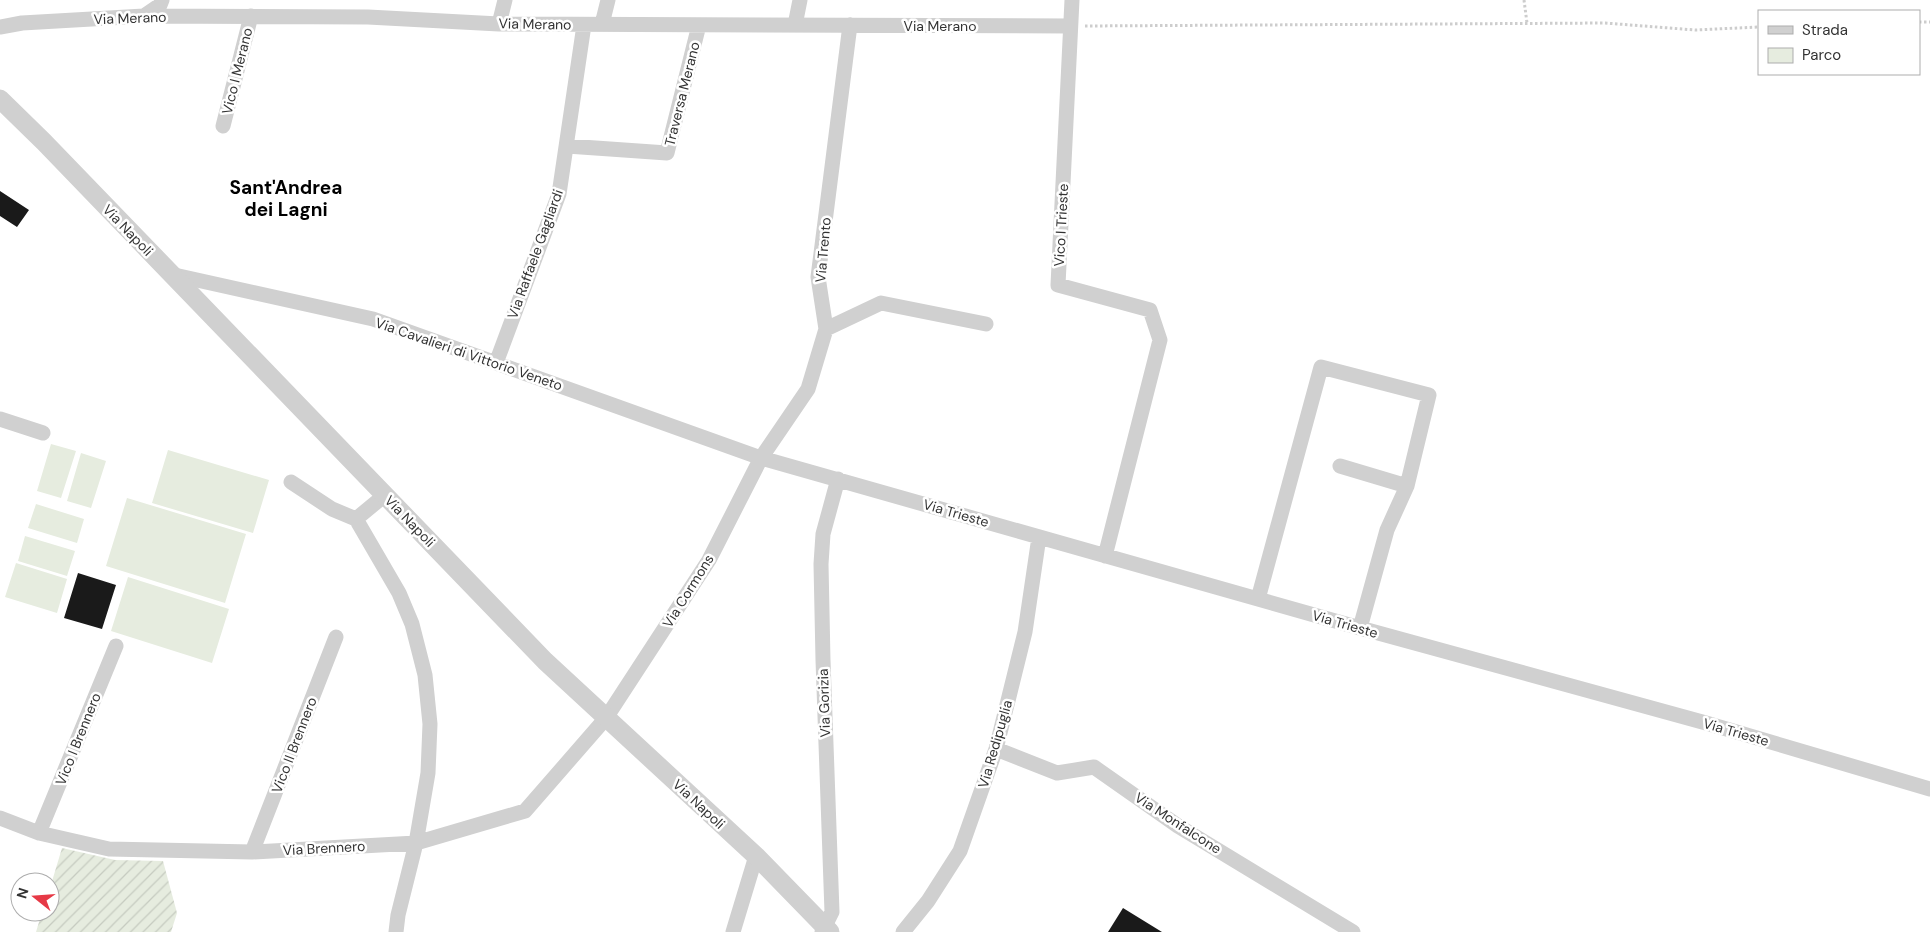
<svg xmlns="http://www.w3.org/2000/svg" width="1930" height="932" font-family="'DM Sans',sans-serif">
  <defs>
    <pattern id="garden-furrows" width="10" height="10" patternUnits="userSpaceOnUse" patternTransform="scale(1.25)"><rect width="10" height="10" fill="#e6ecdf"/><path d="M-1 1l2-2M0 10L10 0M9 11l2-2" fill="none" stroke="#c6cbc0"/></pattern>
  </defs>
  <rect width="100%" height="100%" fill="#fff"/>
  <!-- green -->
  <path fill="#e6ecdf" d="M51,444L76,451L61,498L37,491Z
    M168,450L269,480L253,533L152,503Z
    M81,453L106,461L91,508L67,501Z
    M127,498L246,534L225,603L106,566Z
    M36,504L84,519L77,543L28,528Z
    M25,536L75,551L67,576L18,561Z
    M16,563L67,579L57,613L5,597Z
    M128,577L229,609L212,663L111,631Z"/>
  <!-- garden -->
  <path fill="url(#garden-furrows)" d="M62,848L115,860L163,861L177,913L171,932H36L42,912H50V888Z"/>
  <!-- building -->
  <path fill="#1a1a1a" d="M0,191L29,210L17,227L0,216Z
    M78,573L116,585L102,629L64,618Z
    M1123,908L1162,932H1108Z"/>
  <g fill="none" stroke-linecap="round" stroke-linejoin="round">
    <!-- path -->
    <path stroke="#cdcdcd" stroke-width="3" stroke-dasharray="2.5 2.5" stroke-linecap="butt" d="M1524,0L1527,23
      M1919,22H1930
      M1085,26L1605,23L1695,30L1759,27"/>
    <!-- minor -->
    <path stroke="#d0d0d0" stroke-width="15" d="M1072,0L1058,285L1150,310L1160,340L1105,556
      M144,16L160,5L162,0
      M499,24L505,0
      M602,24L608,0
      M795,25L800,0
      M0,27L22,23L144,16L368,17L499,24L1070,26
      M223,126L251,16
      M567,146L667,153L699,25
      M170,274L373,319L761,458L1360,628L1706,723L1930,789
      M826,329L881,303L986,324
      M496,363L559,194L584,25
      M0,419L43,433
      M1340,466L1407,486
      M291,482L332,509L356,519L399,593L412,624L425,675L430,724L428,773L416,843L398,915L396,932
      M356,519L385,495
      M1258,599L1321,367L1429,395L1407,486L1387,530L1360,628
      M996,749L1057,773L1094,767L1178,826L1353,932
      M0,818L39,833L109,849L252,852L416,843L525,811L606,718L709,560L761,458L808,389L826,329L818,277L850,25
      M39,833L116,646
      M252,852L336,637
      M733,932L756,856
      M822,932L832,912L823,660L821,564L823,534L838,479
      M903,932L928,901L960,851L996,749L1025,632L1039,537"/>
    <!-- tertiary -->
    <path stroke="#d0d0d0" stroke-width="19" d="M0,99L44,142L545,661L756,856L830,932"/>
  </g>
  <g text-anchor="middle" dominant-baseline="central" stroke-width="5" stroke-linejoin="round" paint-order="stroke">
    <!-- street labels -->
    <g font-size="14" fill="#333" stroke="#fff">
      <text transform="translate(130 18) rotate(-2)">Via Merano</text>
      <text transform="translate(535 24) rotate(1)">Via Merano</text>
      <text x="940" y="26">Via Merano</text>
      <text transform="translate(237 71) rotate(-76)">Vico I Merano</text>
      <text transform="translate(682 94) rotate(-76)">Traversa Merano</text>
      <text transform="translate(1061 225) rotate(-87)">Vico I Trieste</text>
      <text transform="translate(128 230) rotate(46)">Via Napoli</text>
      <text transform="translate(823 250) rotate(-85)">Via Trento</text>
      <text transform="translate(535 254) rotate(-70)">Via Raffaele Gagliardi</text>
      <text transform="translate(469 354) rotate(19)">Via Cavalieri di Vittorio Veneto</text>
      <text transform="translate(956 513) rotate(16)">Via Trieste</text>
      <text transform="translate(410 521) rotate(46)">Via Napoli</text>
      <text transform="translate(688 591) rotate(-58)">Via Cormons</text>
      <text transform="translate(1345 624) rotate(16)">Via Trieste</text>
      <text transform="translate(824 703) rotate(-92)">Via Gorizia</text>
      <text transform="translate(1736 732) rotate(16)">Via Trieste</text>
      <text transform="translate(78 739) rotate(-68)">Vico I Brennero</text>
      <text transform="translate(995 744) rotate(-74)">Via Redipuglia</text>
      <text transform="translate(294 745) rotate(-69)">Vico II Brennero</text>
      <text transform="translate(699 804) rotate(43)">Via Napoli</text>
      <text transform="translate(1178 823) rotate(33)">Via Monfalcone</text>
      <text transform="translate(324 848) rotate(-3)">Via Brennero</text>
    </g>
    <!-- district labels -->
    <g font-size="19" font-weight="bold" fill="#000" stroke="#fff">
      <text x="286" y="187">Sant'Andrea<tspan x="286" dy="22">dei Lagni</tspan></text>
    </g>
  </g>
  <!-- legend -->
  <rect x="1758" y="10" width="162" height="65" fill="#ffffff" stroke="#adadad"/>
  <rect x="1768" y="26" width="25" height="8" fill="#d0d0d0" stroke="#adadad"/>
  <text x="1802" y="35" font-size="15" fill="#333333">Strada</text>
  <rect x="1768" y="48" width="25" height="15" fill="#e6ecdf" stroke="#adadad"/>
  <text x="1802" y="60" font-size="15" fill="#333333">Parco</text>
  <!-- north arrow -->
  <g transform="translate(35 897) rotate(287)"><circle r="24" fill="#ffffff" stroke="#adadad"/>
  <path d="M0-4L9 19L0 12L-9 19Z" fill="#e63946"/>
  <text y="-8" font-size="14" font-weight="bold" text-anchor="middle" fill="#333333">N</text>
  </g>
</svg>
